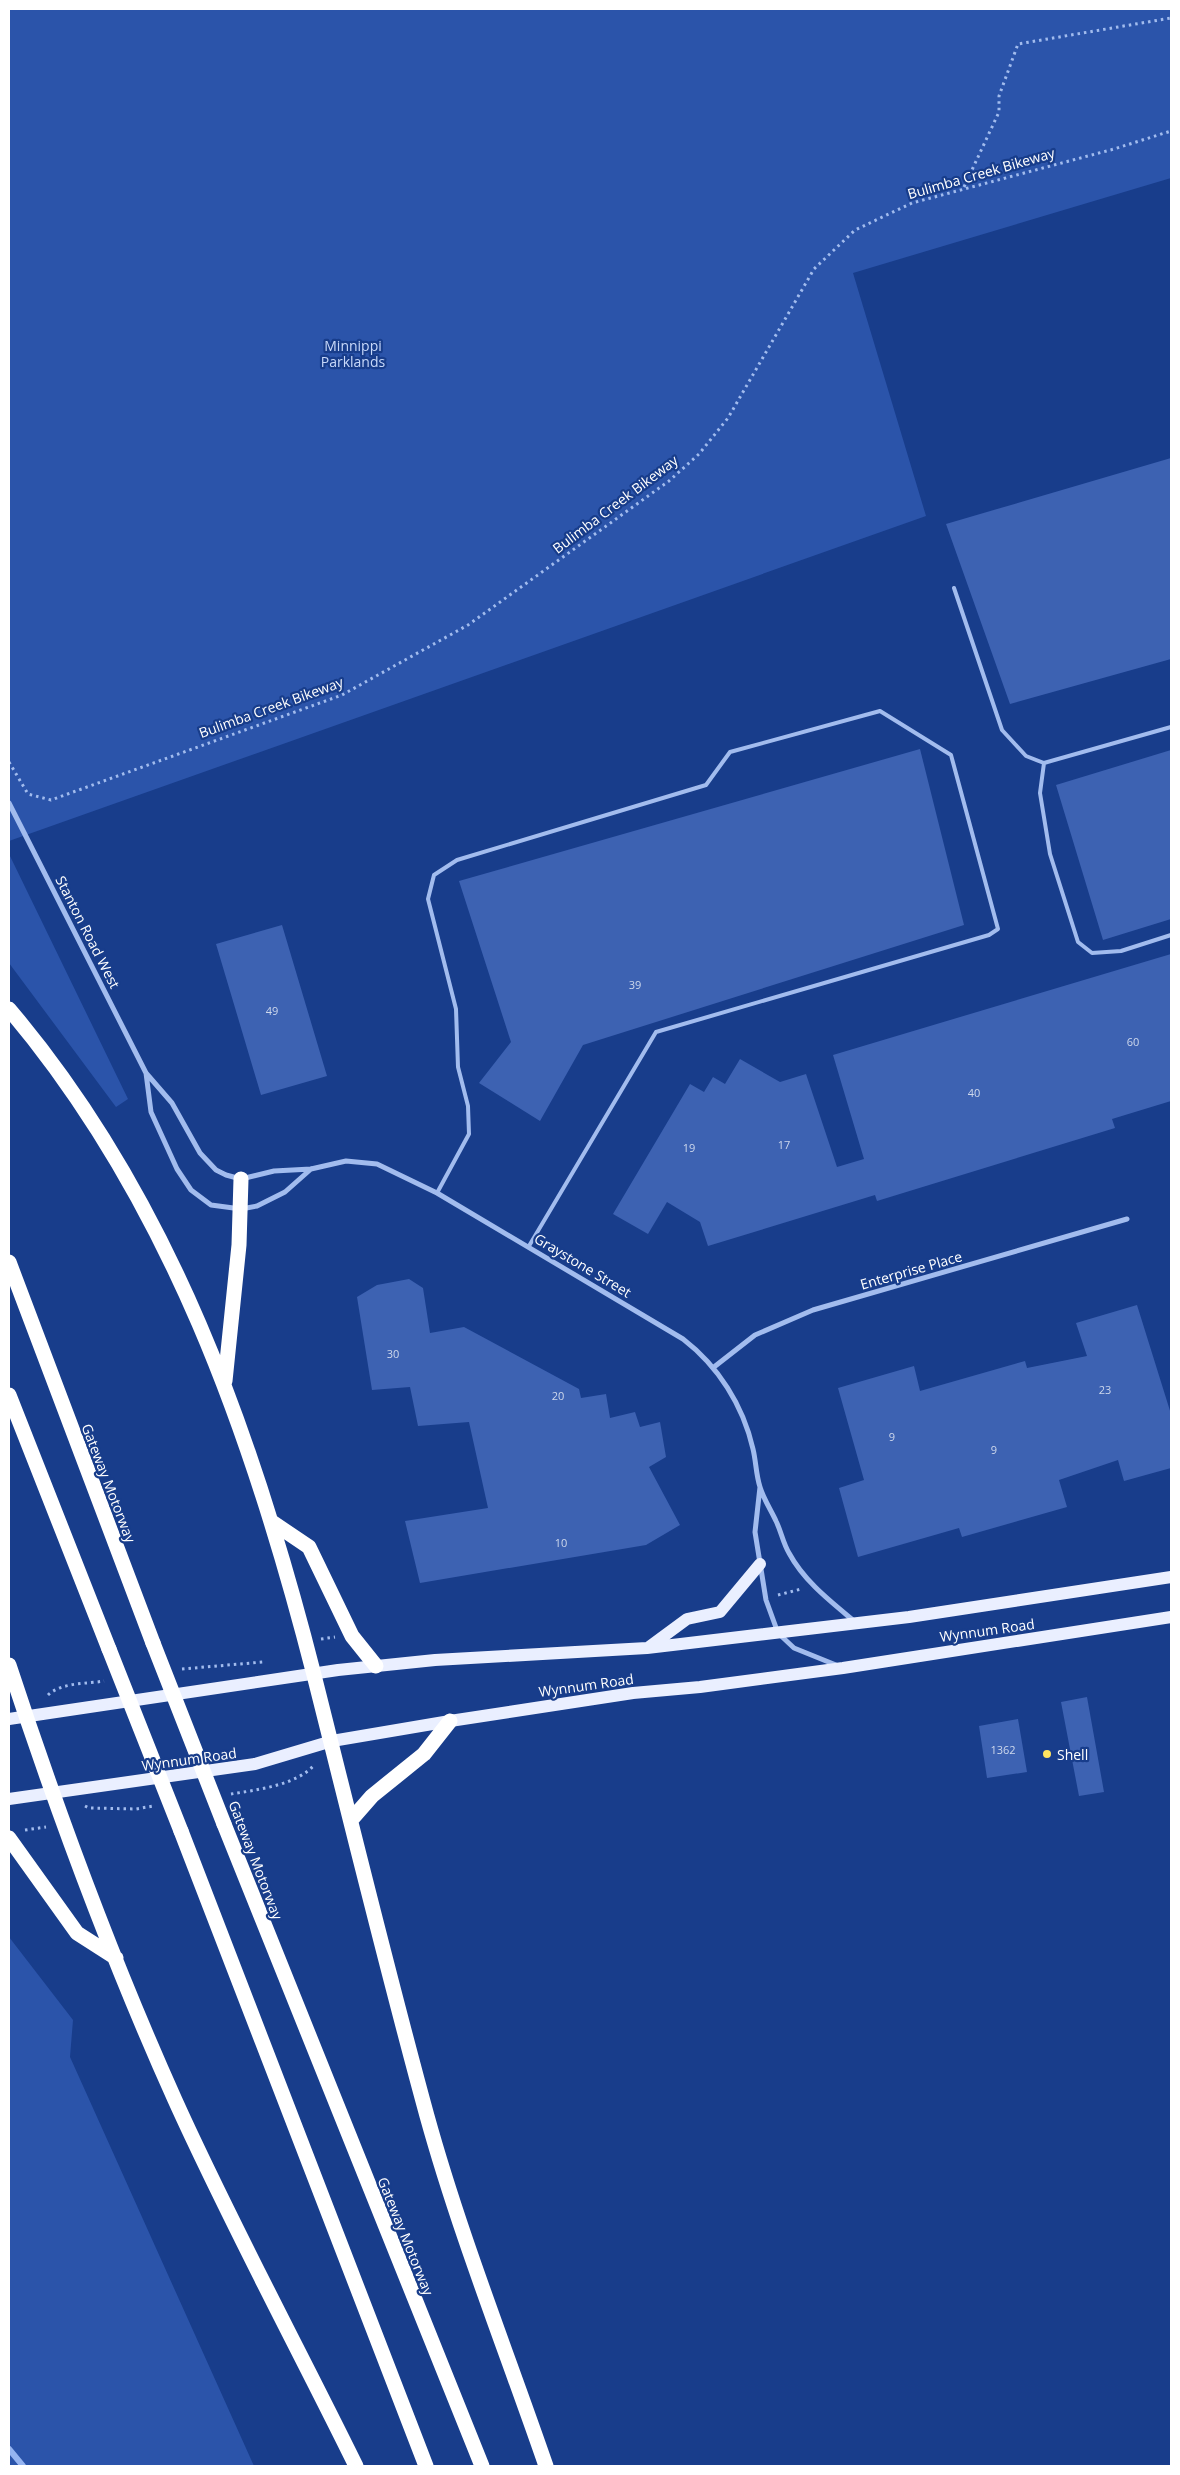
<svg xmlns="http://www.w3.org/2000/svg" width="1180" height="2475" font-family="'Open Sans',sans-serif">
  <rect width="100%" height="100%" fill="#183d8b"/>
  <!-- green -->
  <path fill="#2b54aa" d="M9,9H1171V178L853,273L926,516L9,841Z
    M9,854L128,1099L116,1107L9,963Z
    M9,1937L73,2020L70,2057L254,2466H9Z"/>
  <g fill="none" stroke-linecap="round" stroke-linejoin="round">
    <!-- stream -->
    <path stroke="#95b4f1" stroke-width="6" d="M9,2449L23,2466"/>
  </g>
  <!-- building -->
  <path fill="#3d62b2" d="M1171,458V659L1010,704L946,524Z
    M920,749L964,925L583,1045L540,1121L479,1083L511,1042L459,881Z
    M1171,750V919L1103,940L1056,785Z
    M282,925L327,1076L261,1095L216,944Z
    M1171,954V1101L1112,1119L1115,1128L877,1201L875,1195L708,1246L700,1222L667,1202L648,1234L613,1214L690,1084L704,1092L713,1077L725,1084L740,1059L780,1082L806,1074L837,1167L864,1159L833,1055Z
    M409,1279L423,1288L430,1333L464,1327L579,1389L581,1398L606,1394L610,1418L635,1412L640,1427L660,1422L666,1457L649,1467L680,1525L646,1545L420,1583L405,1521L488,1508L469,1422L418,1426L410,1387L372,1390L357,1297L377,1285Z
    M1137,1305L1171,1414V1468L1124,1481L1118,1460L1059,1480L1067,1507L962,1537L959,1528L858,1557L839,1488L864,1480L838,1388L914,1366L920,1391L1025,1361L1027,1368L1087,1356L1076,1323Z
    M1087,1697L1104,1792L1079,1796L1061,1702Z
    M1018,1719L1027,1772L987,1778L979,1726Z"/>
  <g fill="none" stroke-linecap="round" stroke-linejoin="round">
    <!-- path -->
    <path stroke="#a2bcee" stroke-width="3" stroke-dasharray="2.5 4" stroke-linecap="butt" d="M964,187L999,112V96L1018,44L1171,18
      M9,762L28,794L51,800L342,695L468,625L669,481L699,454L728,418L814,269L855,230L912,203L1114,149L1171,131
      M778,1595L801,1589
      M321,1639L335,1637
      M182,1669L263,1662
      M48,1695C62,1682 87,1684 104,1681
      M231,1794C256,1790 298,1785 315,1764
      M85,1806L89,1808L136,1809L153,1806
      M25,1830L46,1827"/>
    <!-- service -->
    <path stroke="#a2bcee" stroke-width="4" d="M954,588L1002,730L1026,756L1044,763L1171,727
      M1044,763L1040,793L1050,854L1078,942L1092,953L1121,951L1171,935
      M437,1193L469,1134L468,1106L458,1067L456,1009L428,899L434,875L457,860L706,785L730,752L880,711L951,755L998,929L989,935L656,1032L529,1246"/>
    <!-- minor -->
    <path stroke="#a2bcee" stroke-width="5" d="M9,803L146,1073L172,1103L200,1153L216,1170L226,1175L241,1179L274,1171L311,1169L346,1161L377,1164L437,1193L683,1339C718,1366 743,1405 753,1449C756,1461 756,1475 760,1487C763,1498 771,1510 776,1521C781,1531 783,1543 789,1553C804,1581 830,1601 854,1621
      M146,1073L151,1112L177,1169L191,1190L211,1205L241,1209L257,1206L285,1192L311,1169
      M714,1367L755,1335L813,1310L1127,1219
      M760,1487L755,1532L766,1600L778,1633L794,1648L836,1665"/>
    <!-- primary -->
    <path stroke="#eaefff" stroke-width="12" d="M649,1647L687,1619L720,1612L760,1564
      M9,1719L338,1670L435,1660L647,1648L909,1617L1171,1577
      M9,1799L255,1764L332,1741L450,1721L633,1693L700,1687L843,1668L1171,1617"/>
    <!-- motorway -->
    <path stroke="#fff" stroke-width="15" d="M9,1009C170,1199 253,1436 314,1675C351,1822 387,1970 427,2116C460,2235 506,2350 546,2466
      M9,1262L153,1643
      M225,1381L239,1245L241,1179
      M9,1395L109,1649
      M272,1522L309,1547L352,1636L376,1666
      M9,1665C57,1811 112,1960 175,2100C231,2224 296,2344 356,2466
      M351,1820L372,1796L424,1754L450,1721
      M224,1824L482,2466
      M181,1831L426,2466
      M9,1838L77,1933L116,1958"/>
    <!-- motorway-bridge -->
    <path stroke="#fff" stroke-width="15" d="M153,1643L224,1824
      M109,1649L181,1831"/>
  </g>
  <!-- markers -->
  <circle fill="#ffe460" stroke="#183d8b" stroke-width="2" cx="1047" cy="1754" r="5"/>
  <g text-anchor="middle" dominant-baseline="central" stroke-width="4.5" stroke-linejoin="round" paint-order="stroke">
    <!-- number labels -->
    <g font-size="11" fill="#ced8ec">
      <text x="635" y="984">39</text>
      <text x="272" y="1010">49</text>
      <text x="1133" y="1041">60</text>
      <text x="974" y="1092">40</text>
      <text x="784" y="1144">17</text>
      <text x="689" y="1147">19</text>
      <text x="393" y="1353">30</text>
      <text x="1105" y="1389">23</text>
      <text x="558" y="1395">20</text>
      <text x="892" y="1436">9</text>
      <text x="994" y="1449">9</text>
      <text x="561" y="1542">10</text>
      <text x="1003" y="1749">1362</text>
    </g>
    <!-- street labels -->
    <g font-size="14" fill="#fff" stroke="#183d8b">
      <text transform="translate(981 173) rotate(-16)">Bulimba Creek Bikeway</text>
      <text transform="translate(615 504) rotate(-37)">Bulimba Creek Bikeway</text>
      <text transform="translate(271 707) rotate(-20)">Bulimba Creek Bikeway</text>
      <text transform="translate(88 932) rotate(63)">Stanton Road West</text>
      <text transform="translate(583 1265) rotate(31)">Graystone Street</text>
      <text transform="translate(911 1270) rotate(-16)">Enterprise Place</text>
      <text transform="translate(109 1483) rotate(69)">Gateway Motorway</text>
      <text transform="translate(987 1630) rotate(-8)">Wynnum Road</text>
      <text transform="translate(586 1685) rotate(-8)">Wynnum Road</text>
      <text transform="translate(189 1759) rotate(-8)">Wynnum Road</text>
      <text transform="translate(256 1860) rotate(69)">Gateway Motorway</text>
      <text transform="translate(406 2236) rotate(68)">Gateway Motorway</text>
    </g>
    <!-- park labels -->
    <g font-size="14" fill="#c8d9fa" stroke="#183d8b">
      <text x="353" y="345">Minnippi<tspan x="353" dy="16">Parklands</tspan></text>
    </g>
    <!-- poi labels -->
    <g font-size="14" fill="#fff" stroke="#183d8b" text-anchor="start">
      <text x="1057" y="1754">Shell</text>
    </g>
  </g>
  <!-- border -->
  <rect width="1180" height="2475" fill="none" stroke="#ffffff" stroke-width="20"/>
</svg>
